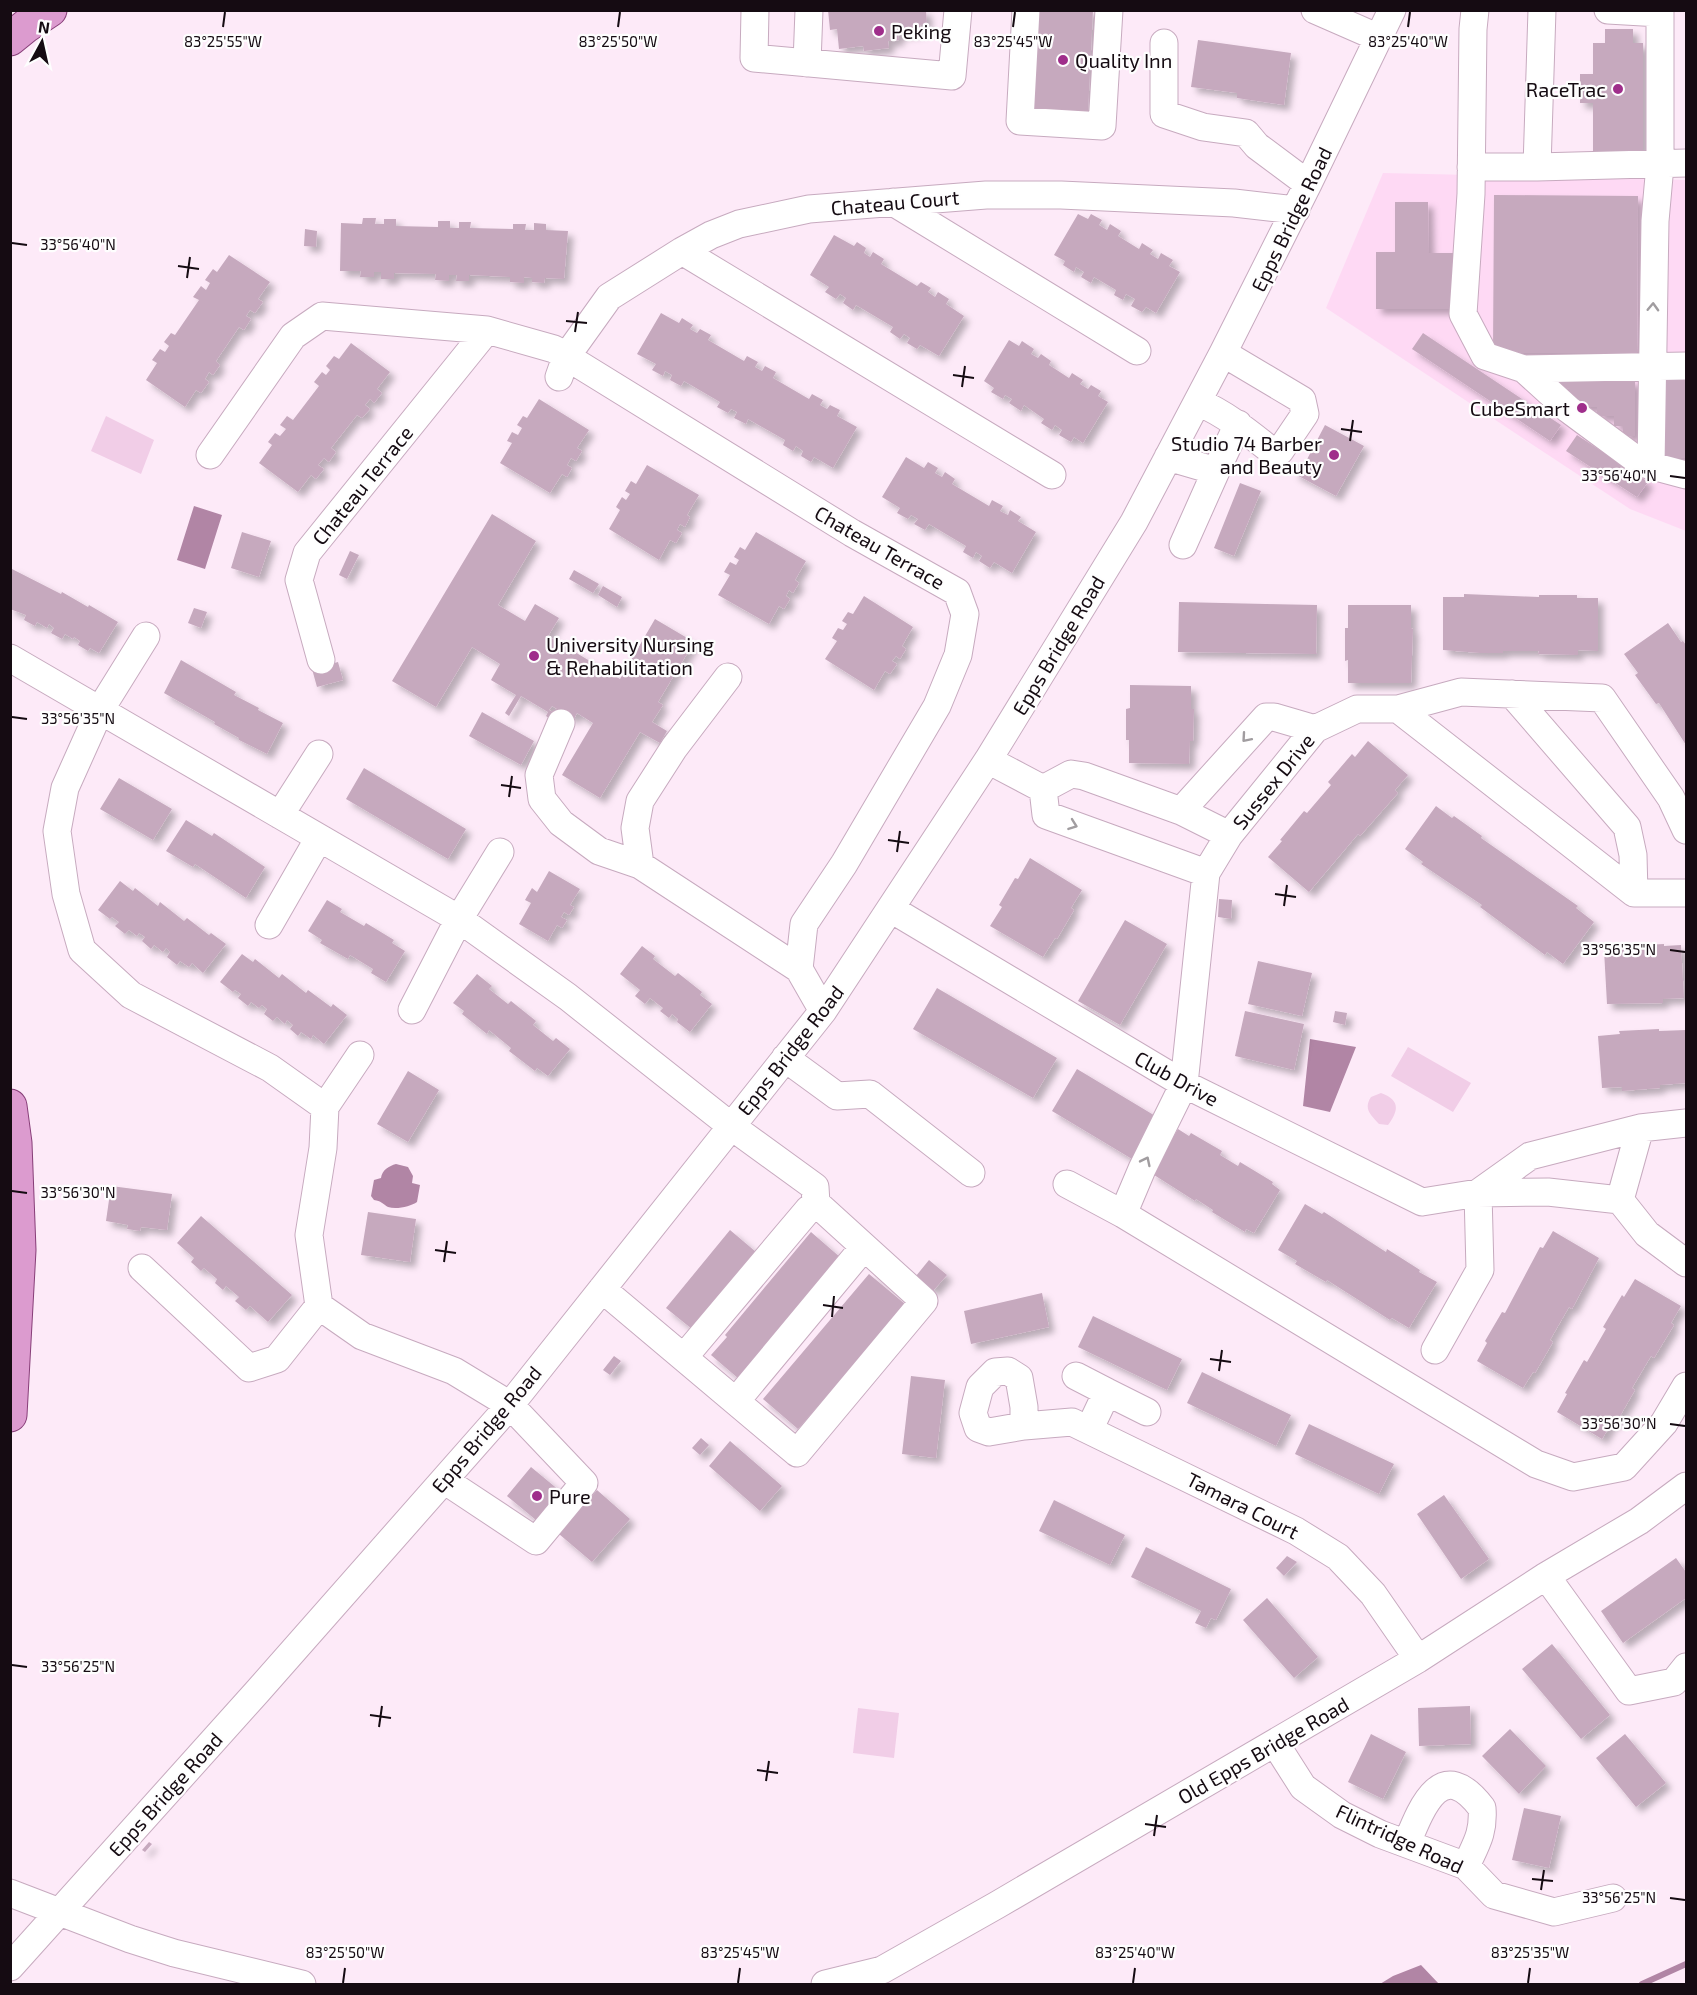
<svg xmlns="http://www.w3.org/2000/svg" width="1697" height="1995" font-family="'Exo 2',sans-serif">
  <defs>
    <filter id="shadow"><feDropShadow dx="5.5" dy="5.5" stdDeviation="3" flood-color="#0004"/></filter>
  </defs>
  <rect width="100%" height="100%" fill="#fdeaf8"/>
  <!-- built -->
  <path fill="#fed9f4" d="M1383,173L1686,180V531L1630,509L1326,308Z"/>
  <!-- green -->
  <path fill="#f1cde7" d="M106,416L154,440L141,474L91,451Z
    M1408,1047L1471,1083L1453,1112L1391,1076Z
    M1381,1093C1400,1100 1399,1110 1388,1125L1379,1124C1371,1115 1363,1109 1371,1097Z
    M858,1708L899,1713L894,1758L853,1753Z"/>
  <!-- water -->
  <path fill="#b185a5" d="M194,506L222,515L205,569L177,560Z
    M1310,1039L1356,1047L1330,1112L1303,1106Z
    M396,1164L408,1167L413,1176L412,1183L420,1185L417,1202C411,1206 397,1210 388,1207C383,1204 381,1201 374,1200L371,1196L374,1180L381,1178C382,1170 389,1166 396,1164Z
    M1421,1965L1439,1984H1380L1393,1976Z"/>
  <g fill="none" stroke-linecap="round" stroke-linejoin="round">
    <!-- stream -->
    <path stroke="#b185a5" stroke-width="6" d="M1642,1984L1686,1964"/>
  </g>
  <!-- building -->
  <path fill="#c6a9be" filter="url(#shadow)" d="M828,10H926L927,24L920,25L921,31L898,34L899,40L888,41L889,48L864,51L863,46L839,49L837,29L830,30Z
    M1037,10H1093L1088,112L1032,109Z
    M1605,29H1633V43H1643V151H1593V103H1580V74H1593V43H1605Z
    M1198,40L1291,53L1284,105L1237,98V93L1191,87Z
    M1494,195L1638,196L1637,353H1493Z
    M1395,202H1428L1429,253H1457V309H1376V252H1395Z
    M1078,214L1088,219L1091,214L1102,220L1099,225L1107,230L1110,224L1121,231L1118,236L1139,249L1142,243L1153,250L1150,254L1158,259L1161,253L1173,260L1169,266L1180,272L1156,313L1146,307L1142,312L1131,306L1135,299L1126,294L1123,300L1114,295L1116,290L1094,277L1091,283L1081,277L1084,272L1076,267L1074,272L1063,265L1065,261L1054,255Z
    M363,218H376L375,224H384V219H396V226L438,227V221H450V228H459V222H471L470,228L513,229V224H526L525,230H534V223L546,224V230L568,231L564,279L545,278L544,283L532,282V278L524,277V283L510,282V277L469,275V281H456L457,275H449V281L435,280L436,274L394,273V279H381V272H374V277H360L361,271H340L341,223L362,224Z
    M305,229L317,231L316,247L304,246Z
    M834,235L854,246L857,242L866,248L864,253L870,257L873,252L884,259L881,264L917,286L921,282L931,288L928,292L935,297L938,292L949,299L946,304L964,316L939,356L920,345L917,349L907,343L910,338L904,334L900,339L890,332L893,327L856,305L853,310L843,303L846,298L840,294L836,299L825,292L829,287L810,275Z
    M229,255L270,282L258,299L263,302L255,313L250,310L246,316L251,319L244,330L239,327L216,361L220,365L213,375L209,372L205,379L209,382L201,393L196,390L185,407L146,380L157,363L152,360L160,349L165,352L169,346L164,342L171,333L175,335L199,300L193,297L201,286L206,290L210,283L205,280L213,269L217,272Z
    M661,313L679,323L682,318L693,325L690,329L697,333L700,329L711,335L708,340L744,361L747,356L758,362L755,367L762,371L765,366L776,372L773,378L809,399L812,394L823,400L820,405L827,409L830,405L840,410L837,416L857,427L833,468L814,457L811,462L801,456L803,451L796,446L793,451L783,445L785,440L748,419L746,424L734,418L737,412L731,409L728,413L717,407L720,402L684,381L681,386L670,380L672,375L665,371L663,376L652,370L656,364L637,354Z
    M1423,333L1561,425L1550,441L1412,349Z
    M1009,340L1019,346L1022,341L1034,349L1031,354L1038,358L1041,354L1051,361L1049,365L1069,378L1072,373L1083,380L1080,384L1088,389L1091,385L1101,391L1098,396L1108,402L1083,443L1074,437L1071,442L1059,435L1062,430L1055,425L1052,430L1041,423L1044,419L1024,405L1021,411L1009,403L1012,399L1005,395L1003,399L991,392L994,388L984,381Z
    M351,343L390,372L377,389L382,393L374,403L370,399L365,405L370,409L362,418L357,415L331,448L336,452L329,462L324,458L318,465L324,469L316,479L311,475L298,492L259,463L272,445L268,442L275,433L280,436L286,429L280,425L287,416L293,420L319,386L314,382L322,372L326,375L330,370L326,366L334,356L339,359Z
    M1659,377L1686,378V458H1658Z
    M1556,379L1635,380V436H1623V426H1614V416H1597V407H1578V398H1570V389L1556,388Z
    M539,399L589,430L577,448L582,451L576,461L571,458L567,465L572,468L567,477L562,474L550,493L500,463L512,443L507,441L512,432L518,435L522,428L517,425L523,416L527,418Z
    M1325,425L1364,446L1336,496L1293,473L1298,464L1303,467Z
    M1577,435L1648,482L1637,497L1566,451Z
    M906,457L924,468L928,462L938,468L935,473L942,477L945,472L955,479L952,484L989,506L992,500L1003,506L1000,511L1008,515L1010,510L1021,517L1018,521L1036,532L1012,573L994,562L990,568L979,561L982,556L976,552L973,558L963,552L966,546L929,524L925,530L914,524L918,519L911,515L908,519L897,513L900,508L882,497Z
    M647,465L699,495L687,515L690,517L685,527L680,524L677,530L682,533L676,543L670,540L659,560L609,529L620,510L616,507L622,497L626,500L630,494L625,491L631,481L636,484Z
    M1240,483L1261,491L1234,556L1214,548Z
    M492,514L536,541L498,605L525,621L535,604L559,618L548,636L620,679L655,619L694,642L658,702L663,705L652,722L667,731L660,743L640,732L600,798L562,775L593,723L577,713L574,719L552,706L549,710L557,714L553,721L546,716L548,712L521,696L509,716L505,713L516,695L491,680L500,664L472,647L436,707L392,681Z
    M242,532L271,541L259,577L231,568Z
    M756,532L806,561L795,580L799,583L793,593L789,590L786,596L790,599L784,609L779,606L769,624L718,595L730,575L724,572L730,562L736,565L739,560L734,557L740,547L745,550Z
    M350,551L359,555L347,579L339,575Z
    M10,568L61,594L62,592L88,607L89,605L118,622L99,653L90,648L88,651L78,645L80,641L74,637L73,639L65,634L62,639L51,633L54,628L49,624L47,628L37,622L35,626L24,620L26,615L10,609Z
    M574,570L599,584L593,593L569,579Z
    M603,586L622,597L617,607L598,595Z
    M1464,594L1539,597V595H1577V598H1598V651L1578,650V655L1538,654L1539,651H1503V653H1480L1443,650V597H1464Z
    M864,596L913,627L902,646L906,649L900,659L896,656L892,661L897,664L890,674L885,671L874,690L825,659L837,641L832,638L838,628L843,630L847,624L842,621L848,612L853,614Z
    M1179,602L1317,605L1316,654L1178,652Z
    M1348,605H1411V628L1413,629L1411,683H1348V660L1345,661V628H1348Z
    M194,608L207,612L201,628L188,623Z
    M1668,623L1681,642L1683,641L1686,645V745L1659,703L1656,704L1635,675L1638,673L1624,654Z
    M181,660L236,692L234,695L259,708L258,710L283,723L267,754L239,740V738L214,724L215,722L164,693Z
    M338,662L343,680L317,687L312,669Z
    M1130,685L1191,686V709H1194L1193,741H1190L1189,764L1129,763V740H1126V709L1130,708Z
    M482,712L534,741L521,765L469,736Z
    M1368,741L1408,775L1395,790L1398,793L1360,836L1358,834L1309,892L1268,857L1282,841L1280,840L1304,811L1307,813L1331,785L1328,782L1352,754L1355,757Z
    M364,768L466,829L448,859L346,799Z
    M119,778L172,809L153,840L100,809Z
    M1436,806L1452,818L1454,816L1482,836L1481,838L1578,906L1576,908L1594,922L1563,964L1547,952L1545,955L1480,907L1482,905L1421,864L1423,862L1405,849Z
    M186,820L212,836L214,833L265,867L246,898L195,864L193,867L166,851Z
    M1030,858L1082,890L1071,908L1074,910L1057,939L1055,938L1043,957L990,926L1002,907L999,905L1015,878L1018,879Z
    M549,871L580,889L570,905L574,907L569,915L564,912L561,917L567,920L562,928L557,925L548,941L519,924L531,903L525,900L532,888L537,892Z
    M120,881L133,891L135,888L158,906L160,902L184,921L187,918L209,935L211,933L226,944L203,973L192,963L189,967L180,961L177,965L167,957L170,952L166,948L163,952L154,945L151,949L142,941L145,937L139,933L137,936L129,930L125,934L115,926L119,922L112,917L110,919L98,910Z
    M1219,899L1232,900L1231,919L1218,917Z
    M327,900L342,909L340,912L364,926L366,923L394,940L392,943L405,951L386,982L371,973L373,969L350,955L348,959L320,943L322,940L308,931Z
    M1125,920L1167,944L1120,1025L1078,1001Z
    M1664,944V946L1681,945L1684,998L1663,999V1003L1607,1004L1604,950L1623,949L1622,946Z
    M642,946L655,956L653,959L675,976L678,973L702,992L700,995L712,1004L690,1032L677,1022L678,1019L672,1014L669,1018L660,1011L663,1008L650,998L645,1004L635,996L640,990L620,974Z
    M242,954L253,962L255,959L279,978L282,974L306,993L308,990L331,1007L333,1004L347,1015L324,1044L313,1035L311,1039L301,1032L298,1036L290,1029L293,1025L287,1020L285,1024L277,1017L273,1021L264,1014L267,1009L262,1005L259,1008L251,1002L248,1006L238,998L241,994L235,990L233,992L220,982Z
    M1258,961L1312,973L1302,1016L1248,1004Z
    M477,974L492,986L489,989L508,1004L511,1001L536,1021L533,1025L553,1041L556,1038L570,1049L548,1076L537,1068L535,1071L509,1051L511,1048L489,1030L487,1034L462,1014L464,1011L453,1003Z
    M937,988L1057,1058L1033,1098L913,1029Z
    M1245,1011L1304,1024L1294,1070L1235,1056Z
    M1335,1011L1347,1013L1345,1025L1333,1022Z
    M1659,1029V1031L1686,1030V1083L1660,1085V1088L1622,1091V1087L1602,1088L1598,1036L1620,1034L1619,1031Z
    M1077,1069L1157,1117L1132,1159L1052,1111Z
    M408,1071L439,1090L408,1142L377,1124Z
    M1178,1129L1189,1136L1191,1133L1222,1151L1220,1155L1238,1166L1240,1162L1273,1182L1272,1184L1280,1190L1254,1233L1246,1229L1245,1232L1212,1212L1213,1210L1196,1199L1195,1201L1151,1173Z
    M111,1186L172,1194L167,1230L141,1227L140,1231L127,1229L128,1225L106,1221Z
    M1305,1204L1322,1214L1324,1212L1386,1252L1387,1249L1420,1270L1419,1272L1437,1282L1409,1328L1392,1318L1390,1320L1327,1280L1326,1282L1295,1264L1297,1261L1278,1250Z
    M368,1212L416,1219L410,1262L361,1255Z
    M201,1216L292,1295L268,1322L250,1306L246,1310L235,1301L239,1297L226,1286L223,1290L215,1283L217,1279L204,1268L201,1271L191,1262L194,1258L177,1243Z
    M730,1230L756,1252L692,1329L666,1308Z
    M1553,1231L1599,1258L1572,1309L1569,1307L1550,1340L1553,1342L1535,1373L1533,1372L1523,1388L1477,1361L1487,1343L1485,1341L1502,1312L1505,1313L1540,1247L1543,1248Z
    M811,1232L841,1258L739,1379L711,1355L727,1337L725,1335Z
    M929,1260L947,1275L933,1291L916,1276Z
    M869,1274L905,1304L798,1429L763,1399Z
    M1635,1279L1681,1306L1671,1323L1674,1325L1654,1358L1651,1356L1632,1388L1635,1390L1616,1423L1613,1421L1602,1439L1557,1412L1567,1394L1565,1393L1584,1360L1587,1362L1606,1329L1603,1327L1622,1295L1624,1297Z
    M1042,1293L1049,1327L971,1344L964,1311Z
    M1093,1316L1182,1359L1167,1390L1078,1347Z
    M614,1356L621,1361L610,1375L603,1370Z
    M1202,1372L1291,1415L1276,1446L1187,1403Z
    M911,1376L945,1380L936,1458L902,1454Z
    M1309,1424L1394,1464L1379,1494L1295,1454Z
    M701,1438L709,1445L700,1455L692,1448Z
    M730,1441L782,1486L760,1511L709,1466Z
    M531,1467L566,1496L542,1525L507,1496Z
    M597,1490L630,1519L592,1562L559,1534Z
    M1444,1495L1489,1559L1461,1579L1417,1514Z
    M1054,1500L1125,1535L1110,1565L1039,1531Z
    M1146,1547L1231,1589L1216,1620L1211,1618L1206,1628L1195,1623L1201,1611L1131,1577Z
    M1287,1556L1297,1562L1284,1576L1276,1568Z
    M1676,1558L1686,1572V1598L1623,1643L1601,1611Z
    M1267,1598L1318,1657L1294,1678L1243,1620Z
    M1552,1644L1610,1715L1581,1739L1522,1669Z
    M1470,1706L1471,1744L1419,1746L1418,1708Z
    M1510,1729L1546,1766L1519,1794L1482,1756Z
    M1371,1734L1406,1752L1383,1799L1348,1782Z
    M1625,1734L1666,1783L1636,1807L1596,1758Z
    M1524,1808L1561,1816L1549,1868L1512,1860Z
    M149,1842L152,1844L145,1852L142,1850Z"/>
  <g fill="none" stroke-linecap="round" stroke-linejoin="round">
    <!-- minor casing -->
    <g stroke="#c7aabf" stroke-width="29">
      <path id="minor" d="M755,10L754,58L952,76L958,10
        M1026,10L1020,121L1102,126L1109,10
        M1315,10L1379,38
        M1475,10L1473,29L1471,194L1463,314L1485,356L1524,369L1568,409L1641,463L1686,475
        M1542,10L1537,167L1686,163
        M1608,10L1660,13
        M1164,43V114L1203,127L1246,133L1257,146L1308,184
        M807,63L809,10
        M1471,167H1537
        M893,202L1137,351
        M682,251L1052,475
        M1524,369L1686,366
        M559,377L566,357L609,297L682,251L711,235L739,224L809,209L986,195H1061L1234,203L1296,210
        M1198,402C1226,414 1249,433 1273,452L1280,451L1305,414L1302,400L1223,353
        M210,455L293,336L322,316L487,330L554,349L852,533L957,592L965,614L958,655L937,706L844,864L804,924L799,969L823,1011
        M1168,457L1216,471L1238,424
        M1651,466L1655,221L1660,165V10
        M1183,545L1216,471
        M146,636L100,710L65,788L57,831L66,894L82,950L131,995L270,1068L325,1107L323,1148L309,1235L319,1306L362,1336L454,1371L510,1405L584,1483L536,1541L444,1480
        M10,658L459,919L568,997L731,1126L815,1187L816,1203L924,1301L797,1453L602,1289
        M321,660L299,580L307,553L487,330
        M728,677L674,748L640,801L635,828L640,865L799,969
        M1512,694L1627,827L1633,855L1634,893
        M1398,709L1634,893H1686
        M561,723L539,775L542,799L561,823L599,851L640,865
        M988,760L1043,789
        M1181,811L1266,717H1274L1315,729
        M280,815L319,754
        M1206,873L1046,815L1043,789L1071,774L1084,776L1181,811L1229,835
        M891,909L1184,1084L1422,1202L1478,1193L1548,1192L1620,1200L1640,1128
        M269,925L319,838
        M412,1010L459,919L500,852
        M785,1058L837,1096L870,1094L971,1173
        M325,1107L360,1055
        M1067,1184L1123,1214L1536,1464L1573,1477L1624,1467L1664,1423L1686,1386
        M1620,1200L1647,1234L1686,1263
        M1123,1214L1142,1169L1184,1084L1206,873L1229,835L1315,729L1357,709H1398L1461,692L1602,698L1671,798L1686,830
        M142,1268L249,1368L277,1359L319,1306
        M1435,1350L1480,1270L1478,1193L1530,1156L1640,1128L1686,1123
        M684,1357L808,1210L816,1203
        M1076,1376L1107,1392L1089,1430
        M1107,1392L1147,1412
        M736,1401L864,1247
        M1024,1426V1407L1019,1378L1008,1371L995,1372L980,1387L973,1413L978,1428L989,1432L1024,1426L1072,1422L1296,1531L1338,1557L1373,1594L1418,1659
        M1546,1576L1629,1691L1674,1682L1686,1667
        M1275,1743L1303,1787L1342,1815L1380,1834L1466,1866L1494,1895L1554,1912L1613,1898
        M1407,1843C1422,1806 1442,1755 1482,1808C1484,1833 1476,1844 1466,1866
        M10,1893L130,1939L174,1953L302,1984
        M10,1967L257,1692L510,1405L823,1011L988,760L1134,522L1223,353L1308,184L1392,10
        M825,1984L882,1970L997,1905L1418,1659L1546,1576L1639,1521L1686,1486"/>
    </g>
    <!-- major casing -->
    <g stroke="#873e78" stroke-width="35">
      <path id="major" d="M10,39L26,26L50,10
        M10,1106L15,1143L19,1250L10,1415"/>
    </g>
    <!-- minor -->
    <use href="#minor" stroke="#fff" stroke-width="27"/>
    <!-- major -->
    <use href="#major" stroke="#dc9bcf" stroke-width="33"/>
  </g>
  <!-- one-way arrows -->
  <defs><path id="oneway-chevron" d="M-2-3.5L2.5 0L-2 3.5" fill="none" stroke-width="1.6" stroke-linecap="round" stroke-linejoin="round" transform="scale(1.5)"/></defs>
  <g stroke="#a19da0">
    <use href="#oneway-chevron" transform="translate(1653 307) rotate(-88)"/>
    <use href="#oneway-chevron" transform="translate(1246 738) rotate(131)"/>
    <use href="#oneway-chevron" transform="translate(1073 825) rotate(20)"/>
    <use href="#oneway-chevron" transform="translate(1146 1161) rotate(-64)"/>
  </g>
  <!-- ticks -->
  <path fill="none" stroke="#150b12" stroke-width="2" d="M223,27L225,12M618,27L620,12M1013,27L1015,12M1408,27L1410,12M12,243L27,245M178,266L199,269M187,278L190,257M566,321L587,323M575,332L578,312M953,375L974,378M962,387L965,366M1341,429L1362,432M1350,441L1353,420M1670,476L1685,478M12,717L27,719M501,785L521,788M509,797L512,776M888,840L909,843M897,852L900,831M1275,894L1296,897M1284,906L1287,885M1670,950L1685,952M12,1191L27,1193M435,1250L456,1253M444,1262L447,1241M823,1305L843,1308M832,1317L834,1296M1210,1359L1231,1362M1219,1371L1222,1350M1670,1424L1685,1426M12,1665L27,1667M370,1715L391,1718M379,1727L382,1706M757,1770L778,1773M766,1781L769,1761M1145,1824L1166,1827M1154,1836L1157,1815M1532,1879L1553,1881M1541,1890L1544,1870M1670,1898L1685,1900M343,1983L345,1968M738,1983L740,1968M1133,1983L1135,1968M1528,1983L1530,1968"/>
  <!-- markers -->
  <g fill="#9f2e8b" stroke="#fefefe" stroke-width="2">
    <circle cx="879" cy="31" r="6"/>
    <circle cx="1063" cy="60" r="6"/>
    <circle cx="1618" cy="89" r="6"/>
    <circle cx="1582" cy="408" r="6"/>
    <circle cx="1334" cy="455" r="6"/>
    <circle cx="534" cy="656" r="6"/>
    <circle cx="537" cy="1496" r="6"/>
  </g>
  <g text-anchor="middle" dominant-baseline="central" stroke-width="4.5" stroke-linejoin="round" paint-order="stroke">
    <!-- poi labels -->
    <g font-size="20" fill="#150b12" stroke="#fefefe" text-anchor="start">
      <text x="891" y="31">Peking</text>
      <text x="1075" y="60">Quality Inn</text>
      <text x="1606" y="89" text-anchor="end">RaceTrac</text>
      <text x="1570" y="408" text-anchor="end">CubeSmart</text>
      <text x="1322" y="443" text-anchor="end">Studio 74 Barber<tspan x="1322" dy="23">and Beauty</tspan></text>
      <text x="546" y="644">University Nursing<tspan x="546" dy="23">&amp; Rehabilitation</tspan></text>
      <text x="549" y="1496">Pure</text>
    </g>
    <!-- street labels -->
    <g font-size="20" fill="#150b12" stroke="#fefefe">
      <text transform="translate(895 202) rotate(-5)">Chateau Court</text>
      <text transform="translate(1291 219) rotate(-64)">Epps Bridge Road</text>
      <text transform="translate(362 485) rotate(-51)">Chateau Terrace</text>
      <text transform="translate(880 547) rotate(30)">Chateau Terrace</text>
      <text transform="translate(1058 645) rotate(-59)">Epps Bridge Road</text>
      <text transform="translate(1273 781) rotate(-51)">Sussex Drive</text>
      <text transform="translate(790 1050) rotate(-52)">Epps Bridge Road</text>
      <text transform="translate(1177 1078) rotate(29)">Club Drive</text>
      <text transform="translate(486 1429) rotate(-50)">Epps Bridge Road</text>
      <text transform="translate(1243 1505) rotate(27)">Tamara Court</text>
      <text transform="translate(1263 1750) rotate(-30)">Old Epps Bridge Road</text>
      <text transform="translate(165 1794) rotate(-48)">Epps Bridge Road</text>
      <text transform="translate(1400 1838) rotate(25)">Flintridge Road</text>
    </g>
  </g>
  <g font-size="15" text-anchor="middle" fill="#150b12" stroke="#fefefe" stroke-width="4.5" stroke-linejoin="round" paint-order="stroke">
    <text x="223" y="47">83°25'55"W</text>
    <text x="618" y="47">83°25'50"W</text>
    <text x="1013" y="47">83°25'45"W</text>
    <text x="1408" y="47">83°25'40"W</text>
    <text x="78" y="250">33°56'40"N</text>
    <text x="1619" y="481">33°56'40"N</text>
    <text x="78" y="724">33°56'35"N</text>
    <text x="1619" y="955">33°56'35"N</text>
    <text x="78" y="1198">33°56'30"N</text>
    <text x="1619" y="1429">33°56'30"N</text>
    <text x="78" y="1672">33°56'25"N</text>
    <text x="1619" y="1903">33°56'25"N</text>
    <text x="345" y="1958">83°25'50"W</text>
    <text x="740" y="1958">83°25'45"W</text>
    <text x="1135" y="1958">83°25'40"W</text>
    <text x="1530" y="1958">83°25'35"W</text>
  </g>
  <!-- border -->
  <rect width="1697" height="1995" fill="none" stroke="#150b12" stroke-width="24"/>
  <!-- north arrow -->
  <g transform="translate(42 42) rotate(8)" stroke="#fefefe" stroke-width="4.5" paint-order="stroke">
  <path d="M0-4.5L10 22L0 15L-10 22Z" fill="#150b12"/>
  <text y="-9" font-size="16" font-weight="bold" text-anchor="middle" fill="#150b12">N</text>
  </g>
</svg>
